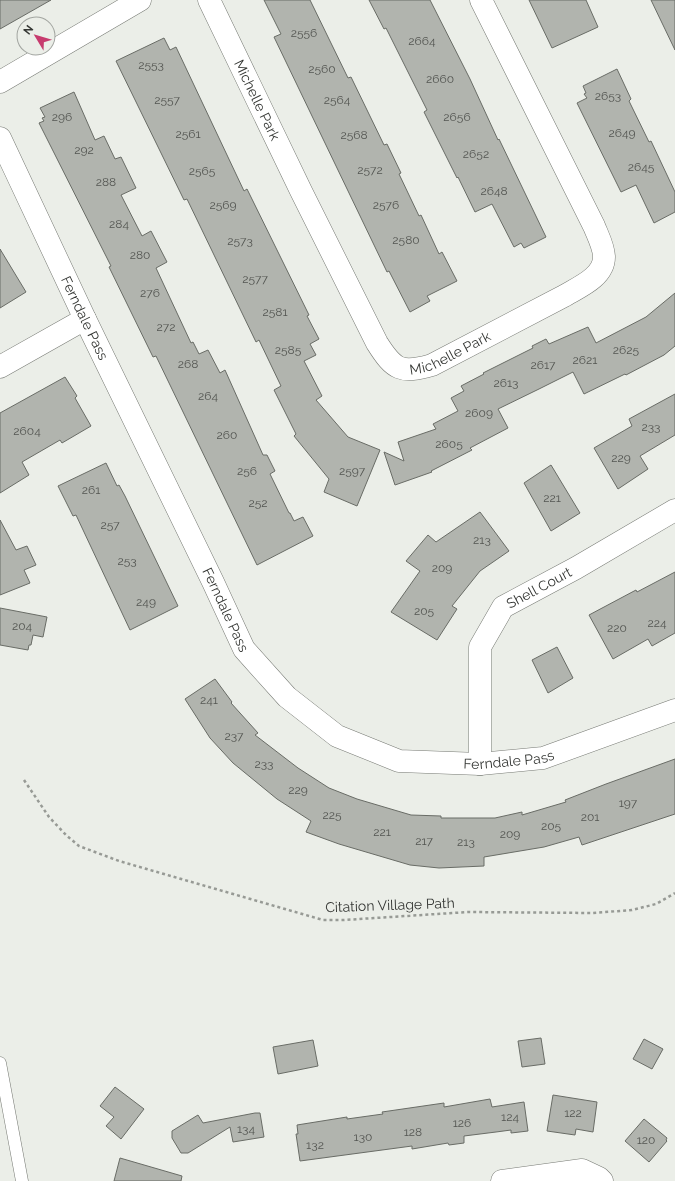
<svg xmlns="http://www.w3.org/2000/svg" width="675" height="1181" font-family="Raleway,sans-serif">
  <rect width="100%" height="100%" fill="#ebeee8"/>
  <!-- building -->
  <path fill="#b1b4ae" stroke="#696c66" d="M0,0H51L0,29Z
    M264,0H310L348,78L351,77L384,145L387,144L401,173L399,174L419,216L421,215L439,254L442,252L457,281L427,296L430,301L410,312L389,271L387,272L274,37L281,34Z
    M369,0H430L470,79L498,140L499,139L546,237L524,248L521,243L514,247L492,204L475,212L458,177L457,178L424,112L427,110L386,28L384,29Z
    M529,0H586L598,27L552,48Z
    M651,0H675V50Z
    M164,38L170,50L176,47L244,191L247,189L309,315L307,316L319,339L310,344L316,355L304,361L322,396L316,400L348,437L380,450L357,506L324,492L329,479L294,436L296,434L274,390L281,386L259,340L256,342L187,199L184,200L116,61Z
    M617,69L631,99L629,101L649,142L651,141L675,192V212L654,223L636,185L621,192L577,103L587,98L584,94L586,93L583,86Z
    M74,92L95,140L104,136L115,159L121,157L136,188L121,195L142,236L151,231L167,262L156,268L191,343L193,342L199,354L208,350L220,373L225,370L263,455H267L275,471L270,474L289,513H290L294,521L303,517L313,536L257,565L156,356L153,357L109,267L111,266L39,123L44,121L42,118L45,117L40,108Z
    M0,249L26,292L0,308Z
    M675,293V346L664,355L626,375L625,374L584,394L573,372L539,389L498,409L508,428L470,448L472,450L431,471L432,472L395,485L384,452L404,461L398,442L436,429L433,424L458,411L451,398L464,391L461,386L484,374L483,373L533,348L532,346L546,339L549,344L588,327L596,343L646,317Z
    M65,377L77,396L75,398L91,426L62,443L60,440L22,462L29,475L0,493V413Z
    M675,394V435L640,456L648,469L618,489L594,448L632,426L629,419Z
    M106,463L117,486L119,485L125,496L178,606L130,630L76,515L73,516L58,486Z
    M551,465L580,513L551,531L524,483Z
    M480,512L509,551L480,571L452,606L457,609L437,640L391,612L420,571L406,561L428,535L436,542Z
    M0,520L16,550L27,546L36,565L24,570L30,583L0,595Z
    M675,572V633L652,646L648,639L613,659L589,615L636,590L637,592Z
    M0,608L47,617L43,637L33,635L31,645H29L28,650L0,645Z
    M557,647L573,678L548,693L532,660Z
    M215,679L232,702L231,703L258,733L255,735L298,768L329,788L357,799L411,815L441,816V818H495L522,812V815L566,802L565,800L606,784L675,759V814L582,845L579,837L544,847L484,857V866L439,868L410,865L339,844L306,832L311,821L277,799L233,763L210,738L185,699Z
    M541,1038L545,1064L522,1067L518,1041Z
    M644,1039L663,1049L652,1069L633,1059Z
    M313,1040L318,1066L278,1074L273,1047Z
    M115,1087L144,1109L121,1139L106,1126L114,1117L100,1106Z
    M553,1095L597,1102L593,1132L576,1129L575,1135L547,1131Z
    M490,1099L492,1107L524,1102L528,1131L511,1133V1130L496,1132L464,1136V1143L449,1145L448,1143L412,1149V1146L300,1161L296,1134H298L297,1125L347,1117V1119L383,1114L382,1112L444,1103V1107Z
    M255,1113H260L264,1137L233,1142L230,1127L188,1153H181L172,1138V1131L198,1115L203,1123Z
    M644,1119L667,1138L666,1140L667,1141L649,1162L625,1141Z
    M120,1158L182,1176L181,1181H114Z"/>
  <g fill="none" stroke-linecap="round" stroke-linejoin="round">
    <!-- lane casing -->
    <g stroke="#777a74" stroke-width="13">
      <path id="lane" d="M0,1063L22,1181"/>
    </g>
    <!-- street casing -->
    <g stroke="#777a74" stroke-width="23">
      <g id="street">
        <path id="s1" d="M209,0L301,191L377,343C394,370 401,374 432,365L564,296C579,287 604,277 604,257C604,247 598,236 594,226L481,0"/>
        <path d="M0,82L140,0"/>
        <path id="s2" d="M0,138L85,319L213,582L244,649L287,697L337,736L399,761L480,764L543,758L675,710"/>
        <path d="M0,367L85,319"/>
        <path id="s3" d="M480,764V647L503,607L576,568L675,510"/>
        <path d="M502,1181L582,1170L599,1178L602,1181"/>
      </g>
    </g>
    <!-- path -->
    <path stroke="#979a95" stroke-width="2.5" stroke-dasharray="3 3" stroke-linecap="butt" d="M24,780L49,817L66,835L79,846L119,861L323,920H344L468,912L593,913L632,910L656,904L675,893"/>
    <!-- lane -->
    <use href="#lane" stroke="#fff" stroke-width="12"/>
    <!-- street -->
    <use href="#street" stroke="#fff" stroke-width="22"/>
  </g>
  <g text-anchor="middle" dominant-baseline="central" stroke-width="3.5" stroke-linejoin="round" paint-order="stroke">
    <!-- number labels -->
    <g font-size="12" fill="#545652">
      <text x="304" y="33">2556</text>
      <text x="422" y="41">2664</text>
      <text x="151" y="65">2553</text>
      <text x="322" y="69">2560</text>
      <text x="440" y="79">2660</text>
      <text x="608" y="96">2653</text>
      <text x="167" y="100">2557</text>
      <text x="337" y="100">2564</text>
      <text x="62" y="117">296</text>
      <text x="457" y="117">2656</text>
      <text x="622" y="133">2649</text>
      <text x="188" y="134">2561</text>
      <text x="354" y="135">2568</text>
      <text x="84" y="150">292</text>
      <text x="476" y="154">2652</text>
      <text x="641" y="167">2645</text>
      <text x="370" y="170">2572</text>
      <text x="202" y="171">2565</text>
      <text x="106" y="182">288</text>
      <text x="494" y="191">2648</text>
      <text x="223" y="205">2569</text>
      <text x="386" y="205">2576</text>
      <text x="119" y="224">284</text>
      <text x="406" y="240">2580</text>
      <text x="240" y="241">2573</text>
      <text x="140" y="255">280</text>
      <text x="255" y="279">2577</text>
      <text x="150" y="293">276</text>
      <text x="275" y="312">2581</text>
      <text x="166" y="327">272</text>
      <text x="288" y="350">2585</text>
      <text x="626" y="350">2625</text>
      <text x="585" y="360">2621</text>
      <text x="188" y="364">268</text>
      <text x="543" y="365">2617</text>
      <text x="506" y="383">2613</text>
      <text x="208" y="396">264</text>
      <text x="479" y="413">2609</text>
      <text x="651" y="427">233</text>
      <text x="27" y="431">2604</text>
      <text x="227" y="435">260</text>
      <text x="449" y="444">2605</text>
      <text x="621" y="458">229</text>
      <text x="247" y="471">256</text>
      <text x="352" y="471">2597</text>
      <text x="91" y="490">261</text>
      <text x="552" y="498">221</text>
      <text x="258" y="503">252</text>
      <text x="110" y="525">257</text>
      <text x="482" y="540">213</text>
      <text x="127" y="561">253</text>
      <text x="442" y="568">209</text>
      <text x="146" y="602">249</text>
      <text x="424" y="611">205</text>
      <text x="657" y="623">224</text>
      <text x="22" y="626">204</text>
      <text x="617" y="628">220</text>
      <text x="209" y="700">241</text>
      <text x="234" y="736">237</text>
      <text x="264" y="764">233</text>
      <text x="298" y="790">229</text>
      <text x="628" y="803">197</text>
      <text x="332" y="815">225</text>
      <text x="590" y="817">201</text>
      <text x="551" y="826">205</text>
      <text x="382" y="832">221</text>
      <text x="510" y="834">209</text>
      <text x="424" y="841">217</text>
      <text x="466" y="842">213</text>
      <text x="573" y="1113">122</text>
      <text x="510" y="1117">124</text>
      <text x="462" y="1123">126</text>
      <text x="246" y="1129">134</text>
      <text x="413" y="1132">128</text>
      <text x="363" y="1137">130</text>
      <text x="646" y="1140">120</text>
      <text x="315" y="1145">132</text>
    </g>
    <!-- street labels -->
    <g font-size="14" fill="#353734" stroke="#ebeee8">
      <text stroke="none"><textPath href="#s1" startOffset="111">Michelle Park</textPath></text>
      <text stroke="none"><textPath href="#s2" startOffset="199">Ferndale Pass</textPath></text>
      <text stroke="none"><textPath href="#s1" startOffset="470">Michelle Park</textPath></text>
      <text stroke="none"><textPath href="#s3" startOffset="204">Shell Court</textPath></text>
      <text stroke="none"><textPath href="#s2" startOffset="523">Ferndale Pass</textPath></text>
      <text stroke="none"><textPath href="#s2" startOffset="871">Ferndale Pass</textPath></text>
      <text transform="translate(390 905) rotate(-2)">Citation Village Path</text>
    </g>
  </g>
  <!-- north arrow -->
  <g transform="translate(36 36) rotate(308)"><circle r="19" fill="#ebeee8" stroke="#a2a5a0"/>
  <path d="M0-3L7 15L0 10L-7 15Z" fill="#c73b6e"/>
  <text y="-6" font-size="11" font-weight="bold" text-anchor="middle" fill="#353734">N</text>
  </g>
</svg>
